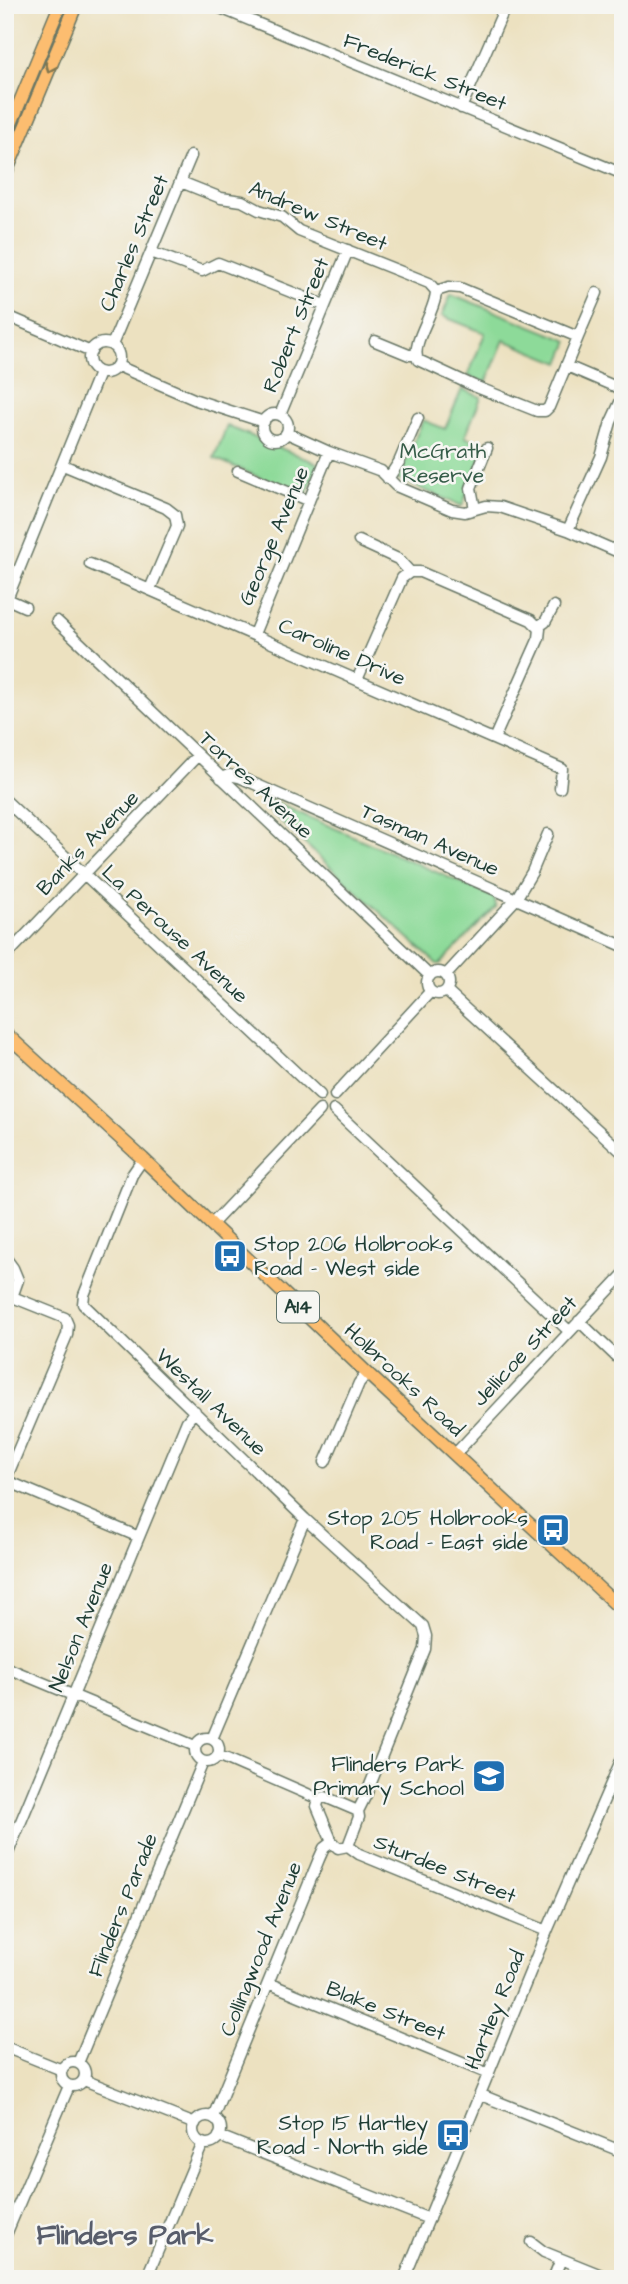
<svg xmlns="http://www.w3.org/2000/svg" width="628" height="2284" font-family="'Architects Daughter',sans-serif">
  <rect width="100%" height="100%" fill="#f6f6f2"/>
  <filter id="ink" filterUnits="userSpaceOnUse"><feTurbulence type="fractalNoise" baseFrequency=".0143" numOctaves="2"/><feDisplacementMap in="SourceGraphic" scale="14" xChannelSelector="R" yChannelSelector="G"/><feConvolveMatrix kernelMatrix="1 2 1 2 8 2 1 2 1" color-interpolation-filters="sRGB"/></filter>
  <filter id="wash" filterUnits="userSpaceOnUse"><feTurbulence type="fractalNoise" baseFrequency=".00686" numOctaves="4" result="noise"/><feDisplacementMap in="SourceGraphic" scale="28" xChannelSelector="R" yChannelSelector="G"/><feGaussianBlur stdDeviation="1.57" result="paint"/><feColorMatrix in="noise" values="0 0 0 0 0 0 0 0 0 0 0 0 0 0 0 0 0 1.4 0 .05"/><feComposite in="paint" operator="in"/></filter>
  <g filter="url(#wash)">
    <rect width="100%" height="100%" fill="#ece1c0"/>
    <!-- park -->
    <path fill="#8dda99" stroke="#568c66" stroke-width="2" d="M451,294L569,341L560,363L504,340L486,383L468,376L485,333L442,316Z
      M462,389L481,397L465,437L486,446L462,506L398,479L423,420L445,429Z
      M227,426L319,464L305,497L214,458Z
      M260,796L494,897L496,907L440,964H437L260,803Z"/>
  </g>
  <g filter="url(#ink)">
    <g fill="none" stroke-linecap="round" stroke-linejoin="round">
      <!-- minor casing -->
      <g stroke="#677665" stroke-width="13">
        <path id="minor" d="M213,5L623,174
          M461,108L506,5
          M181,182L221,198L242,201L259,210L282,217L299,231L429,283L436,291
          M151,252L202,271L218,263L324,305
          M436,291C436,312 410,343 418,360L474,386L537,411H545L549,407L578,337
          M436,291L449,287L460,288L578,337L597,293
          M5,315L91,352
          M375,341L409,355H415
          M89 358a15 15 0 1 1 30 0a15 15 0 1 1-30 0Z
          M112,345L191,156
          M118,366L196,400L264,422
          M567,366L623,390
          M262 427a13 13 0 1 1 26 0a13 13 0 1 1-26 0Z
          M280,415L348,250
          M287,433L329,452L381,471L396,486L452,510L465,512L486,506L500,507L568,530L623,554
          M63,465L166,508L175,515L177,526L150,589
          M238,471L309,501
          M388,479L399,462L418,418
          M475,509L471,488L487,448
          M568,530L601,457L611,422L623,396
          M359,541L398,559L410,572
          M90,564L562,769L560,788
          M5,598L25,607
          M7,599L99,373
          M57,621L430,976
          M539,626L545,622L554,606
          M254,634L329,452
          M357,680L402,578L410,572H420L531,620L540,629L539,638L494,739
          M221,778L229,775L239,777L623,946
          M5,800L320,1095
          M5,957L197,756
          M427 983a11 11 0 1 1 22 0a11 11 0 1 1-22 0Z
          M446,975L516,899L532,872L548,834
          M446,991L623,1153
          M335,1095L430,992
          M334,1110L569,1331
          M143,1159L132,1175L84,1295L83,1304L305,1519L423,1626L426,1636L425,1649L366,1795L358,1811L359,1817L348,1846
          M211,1225L320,1110
          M5,1257L13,1268L18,1280L12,1297
          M5,1294L65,1318L68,1325L67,1335L5,1481
          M579,1321L623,1363
          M455,1454L623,1275
          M325,1462L359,1383L367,1373
          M5,1480L139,1537
          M5,1667L195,1746
          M195 1750a12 12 0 1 1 24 0a12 12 0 1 1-24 0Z
          M212,1739L305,1519
          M218,1755L319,1799L325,1797L358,1811
          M319,1799L317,1806L332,1842
          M332,1842L338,1848L348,1846L359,1854L547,1931
          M5,1860L187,1421L195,1411
          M268,1983L489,2074
          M5,2047L62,2070
          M61 2074a12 12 0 1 1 24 0a12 12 0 1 1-24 0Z
          M78,2063L203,1762
          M84,2080L195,2124
          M481,2095L623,2152
          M193 2130a14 14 0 1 1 28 0a14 14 0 1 1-28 0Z
          M213,2117L319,1859L324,1848L332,1842
          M219,2136L429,2219
          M5,2237L69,2086
          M531,2242L544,2252L611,2279
          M146,2279L203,2143
          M404,2279L547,1931L623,1756
          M553,2279L561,2259"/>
      </g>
      <!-- major casing -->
      <g stroke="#677665" stroke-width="15">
        <path id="major" d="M5,138L60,5
          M5,175L76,5
          M5,1033L143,1159L367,1373L623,1611"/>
      </g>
      <!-- minor -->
      <use href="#minor" stroke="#fff" stroke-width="10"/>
      <!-- major -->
      <use href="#major" stroke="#fcbd6f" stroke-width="12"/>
    </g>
    <!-- one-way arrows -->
    <defs><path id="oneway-chevron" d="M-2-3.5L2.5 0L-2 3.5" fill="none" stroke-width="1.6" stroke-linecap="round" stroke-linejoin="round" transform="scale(1.75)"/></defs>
    <use stroke="#82774f" href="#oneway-chevron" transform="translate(50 68) rotate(113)"/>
  </g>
  <!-- icons -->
  <defs>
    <g id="bus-square" transform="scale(1.75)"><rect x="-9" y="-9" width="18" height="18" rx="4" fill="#1f6fb2" stroke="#f6f6f2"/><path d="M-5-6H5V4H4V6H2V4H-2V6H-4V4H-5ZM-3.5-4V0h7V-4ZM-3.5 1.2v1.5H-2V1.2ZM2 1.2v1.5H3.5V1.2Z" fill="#fff"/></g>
    <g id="school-square" transform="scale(1.75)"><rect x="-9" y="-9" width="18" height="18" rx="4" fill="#1f6fb2" stroke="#f6f6f2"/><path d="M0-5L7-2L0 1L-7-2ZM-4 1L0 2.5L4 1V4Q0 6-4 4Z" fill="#fff"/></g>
  </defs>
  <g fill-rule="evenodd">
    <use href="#bus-square" x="230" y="1256"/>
    <use href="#bus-square" x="553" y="1530"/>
    <use href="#school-square" x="489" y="1776"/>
    <use href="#bus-square" x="453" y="2135"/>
  </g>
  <g text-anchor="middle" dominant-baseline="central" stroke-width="5" stroke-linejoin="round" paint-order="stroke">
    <!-- shield labels -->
    <rect fill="#f6f6f2" stroke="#60746d" stroke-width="2" x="277" y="1291.5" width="42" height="31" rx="5"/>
    <g font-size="19" font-weight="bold" fill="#1f3d34">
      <text x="298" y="1307">A14</text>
    </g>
    <!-- street labels -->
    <g font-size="21" fill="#1f3d34" stroke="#f6f6f2">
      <text transform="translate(425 72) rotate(22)">Frederick Street</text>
      <text transform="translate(318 216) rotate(23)">Andrew Street</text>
      <text transform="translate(134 243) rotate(-67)">Charles Street</text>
      <text transform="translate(296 325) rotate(-68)">Robert Street</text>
      <text transform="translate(274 536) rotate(-67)">George Avenue</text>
      <text transform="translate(342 652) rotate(24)">Caroline Drive</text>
      <text transform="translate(256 785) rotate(43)">Torres Avenue</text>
      <text transform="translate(430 840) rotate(24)">Tasman Avenue</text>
      <text transform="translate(88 843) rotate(-46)">Banks Avenue</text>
      <text transform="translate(175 934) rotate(43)">La Perouse Avenue</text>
      <text transform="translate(525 1351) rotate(-47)">Jellicoe Street</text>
      <text transform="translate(404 1380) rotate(43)">Holbrooks Road</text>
      <text transform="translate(211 1402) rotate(44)">Westall Avenue</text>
      <text transform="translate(81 1627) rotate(-68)">Nelson Avenue</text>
      <text transform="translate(445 1869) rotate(22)">Sturdee Street</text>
      <text transform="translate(123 1905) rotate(-68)">Flinders Parade</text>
      <text transform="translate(261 1949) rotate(-68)">Collingwood Avenue</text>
      <text transform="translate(495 2010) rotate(-68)">Hartley Road</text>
      <text transform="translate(386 2011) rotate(22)">Blake Street</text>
    </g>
    <!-- park labels -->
    <g font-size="21" fill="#355c48" stroke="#f6f6f2">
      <text x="443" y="451">McGrath<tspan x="443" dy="24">Reserve</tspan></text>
    </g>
    <!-- poi labels -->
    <g font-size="21" fill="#1f3d34" stroke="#f6f6f2" text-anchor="end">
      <text x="254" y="1244" text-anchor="start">Stop 206 Holbrooks<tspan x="254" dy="24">Road - West side</tspan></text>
      <text x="528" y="1518">Stop 205 Holbrooks<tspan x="528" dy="24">Road - East side</tspan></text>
      <text x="464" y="1764">Flinders Park<tspan x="464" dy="24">Primary School</tspan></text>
      <text x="428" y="2123">Stop 15 Hartley<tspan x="428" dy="24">Road - North side</tspan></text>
    </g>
    <!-- district labels -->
    <g font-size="28" font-weight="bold" fill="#585d6b" stroke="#f6f6f2">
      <text x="125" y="2235">Flinders Park</text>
    </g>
  </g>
  <!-- margin -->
  <rect width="628" height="2284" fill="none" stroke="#f6f6f2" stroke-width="28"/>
</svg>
